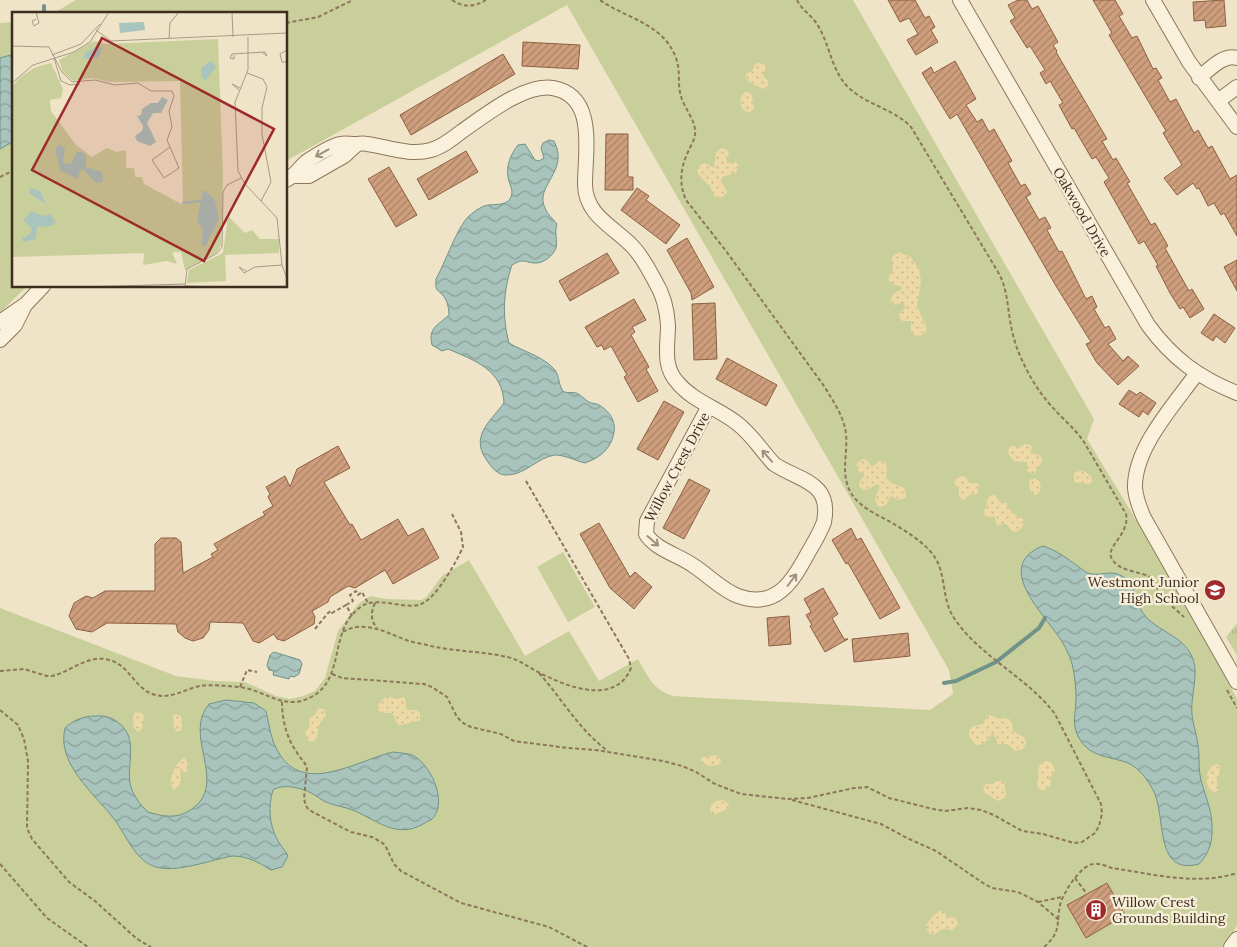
<svg xmlns="http://www.w3.org/2000/svg" width="1237" height="947" font-family="Lora,serif">
  <defs>
    <pattern id="sand-dots" width="8" height="8" patternUnits="userSpaceOnUse" patternTransform="scale(1.25)"><rect width="8" height="8" fill="#ecd9a5"/><path d="M2 2h.1M6 6h.1" fill="none" stroke="#cbbb8e" stroke-width="1.8" stroke-linecap="round"/></pattern>
    <pattern id="park-tufts" width="24" height="20" patternUnits="userSpaceOnUse" patternTransform="scale(1.25)"><rect width="24" height="20" fill="#c9cf9b"/><path d="M3 7l-1-3M5 7V3M7 7l1-3M15 17l-1-3M17 17v-4M19 17l1-3" fill="none" stroke="#aeb285"/></pattern>
    <pattern id="water-waves" width="16" height="10" patternUnits="userSpaceOnUse" patternTransform="scale(1.25)"><rect width="16" height="10" fill="#a9c4bc"/><path d="M0 5q4-4 8 0t8 0" fill="none" stroke="#8ba098"/></pattern>
    <pattern id="building-hatch" width="6" height="6" patternUnits="userSpaceOnUse" patternTransform="scale(1.25)"><rect width="6" height="6" fill="#cf9f7d"/><path d="M-1 1l2-2M0 6l6-6M5 7l2-2" fill="none" stroke="#a98266"/></pattern>
  </defs>
  <rect width="100%" height="100%" fill="#f0e4c8"/>
  <!-- grass -->
  <path fill="#c9cf9b" d="M76,0H853L1094,419L1087,439L1132,513L1237,698V926L1222,947H0V608L176,676L215,681L245,682L276,696L290,699L303,696L315,691L325,678L338,631L358,604L370,596L387,599L422,600L427,596L442,576L469,560L525,656L569,631L599,681L638,659C648,676 653,690 673,696L930,710L953,694L949,670L567,5L286,161V14H52Z
    M14,22V286H27L0,313V23Z
    M563,552L595,607L568,622L537,567Z"/>
  <!-- sand -->
  <path fill="url(#sand-dots)" d="M759,63L764,64L766,67L763,76L768,81V86L763,89L751,83L745,78L747,73L752,71L755,64Z
    M745,92L750,93C754,97 752,103 754,109L749,113L743,110C740,104 739,96 745,92Z
    M722,148L727,150L729,154L726,159L727,163L736,162L739,167L736,173L722,177L721,180L727,192L723,197L717,198L714,196L710,186L701,178L697,171L701,164L704,163L714,168L716,152Z
    M900,252L911,257L919,269L921,282L917,306L927,328C925,336 917,339 911,332V321H903L900,319L899,314L905,308V305L901,303L895,305L890,301L893,294L902,289L900,286L892,284L888,279L893,269L892,258L895,254Z
    M1025,444L1031,445L1032,447L1030,453L1039,455L1043,460L1035,473L1032,474L1027,471V462L1014,461L1008,453L1009,448L1012,446L1020,447Z
    M863,459L867,460L872,467L879,461L885,462L887,467L886,478L892,483L904,488L906,493V498L898,500L891,496L886,505L881,507L877,505L875,498L880,487L879,485L876,484C870,489 863,494 859,485L860,481L865,475L859,472L856,466L858,462Z
    M1082,470L1091,476L1092,482L1089,484L1074,482V473Z
    M961,476L966,477L969,483H978L979,487L977,494L970,495L964,500L959,497V489L954,483L957,477Z
    M1034,478L1039,481L1041,488L1039,493L1036,495C1030,493 1028,486 1030,480Z
    M995,495L1000,502L1006,503L1012,513L1023,519L1024,524L1019,531L1013,532L1006,524L997,525L994,516L987,518L983,513C984,511 985,509 986,507C988,500 985,496 995,495Z
    M385,697H390L396,699L404,697L406,701V707L408,710H417L420,713V720C417,722 401,725 398,725L392,713H381L378,710V705Z
    M318,708L324,709L326,715L319,725L317,738L312,742L308,740L305,733L310,726L309,719L315,715Z
    M136,712L142,713L144,716L142,728L139,732C132,728 132,721 134,714Z
    M176,714L181,716C182,721 183,726 181,730L178,732C173,729 173,721 173,716Z
    M990,715L1000,719L1005,718L1009,719L1012,724L1013,731C1021,736 1031,738 1023,749L1015,751L1008,744H998L993,733C986,742 977,754 969,735C969,726 975,725 983,724L987,716Z
    M716,755L719,756L721,762L719,765L709,766L701,761V759L704,757Z
    M184,758L187,761L188,770L185,773L181,768H180L181,780L178,788L173,789C167,779 175,764 184,758Z
    M1045,761L1051,762L1055,770L1053,774L1048,778L1051,781L1050,786L1043,791L1039,789L1037,785L1039,766Z
    M1216,764L1219,765L1220,769L1217,782L1218,790L1215,793C1203,787 1204,770 1216,764Z
    M997,781H1004L1006,795L1004,798L998,801L985,793L983,789L986,784H993Z
    M723,800L729,804L728,809L716,814L711,813L710,809L712,803L717,801Z
    M940,911L944,912L947,918L952,917L956,919L958,924L952,930L942,929L934,935L930,934L926,929C926,923 934,913 940,911Z"/>
  <!-- park -->
  <path fill="url(#park-tufts)" d="M1237,623V655L1226,637Z"/>
  <!-- water -->
  <path fill="url(#water-waves)" stroke="#6f938a" d="M14,54V141L0,149V58Z
    M549,140L554,141C570,171 534,186 545,208C547,214 553,219 557,224C554,233 558,240 556,248C553,256 543,264 534,263C523,262 524,258 512,265C503,291 502,317 509,343C524,352 543,356 555,370C560,377 558,386 564,392C567,393 572,392 576,393C580,394 584,399 589,402C592,404 596,403 599,405C614,414 618,427 611,442C606,453 596,459 585,463C576,461 565,455 555,455C538,457 524,476 506,475C498,475 492,468 488,462C469,437 489,423 504,403C503,370 474,360 448,349L442,351L432,345C428,328 437,326 449,315C449,310 448,303 445,298C438,288 435,294 436,279C445,263 457,228 468,217C472,213 479,208 484,206C493,203 504,207 510,199C515,190 509,185 508,177C506,165 511,154 518,145L525,144L535,160L539,161L544,158L541,148L543,143Z
    M1043,546C1056,550 1068,559 1079,567C1082,569 1085,572 1088,573C1100,577 1111,569 1122,576C1138,585 1134,605 1146,617C1160,632 1185,637 1193,659C1199,673 1190,699 1192,715C1193,725 1197,735 1198,745C1200,755 1198,765 1200,775C1203,792 1212,808 1212,826C1213,841 1209,854 1199,864C1153,876 1167,816 1153,790C1148,780 1139,768 1128,763C1110,756 1090,758 1079,738C1071,724 1076,713 1076,698C1076,688 1075,678 1073,668C1071,658 1066,648 1061,640C1048,619 1006,580 1027,556C1032,551 1037,548 1043,546Z
    M274,652L300,660L302,664L299,674L294,677L290,676L289,679L273,675L274,671L269,670L267,665L270,655Z
    M226,700L254,703L266,711C268,721 270,731 273,741C296,801 352,762 393,752C400,753 406,753 412,755C430,763 448,801 433,818C430,821 426,822 423,824C398,839 377,821 355,811C346,807 335,806 326,802C321,800 317,796 313,794C303,788 283,783 273,790C268,806 269,824 277,839C280,845 285,850 288,856L282,867L271,870C258,862 247,856 232,856C211,860 177,873 156,867C135,861 127,836 114,819C95,794 56,764 65,728C73,720 84,716 96,716C105,715 113,718 120,724C138,739 127,763 130,783C132,794 140,805 148,812C164,817 178,819 192,809C229,783 182,735 209,704Z"/>
  <g fill="none" stroke-linecap="round" stroke-linejoin="round">
    <!-- stream -->
    <path stroke="#6f938a" stroke-width="4" d="M44,14V6
      M944,683L956,681L996,662L1039,628L1045,618"/>
  </g>
  <!-- building -->
  <path fill="url(#building-hatch)" stroke="#8d5f41" d="M888,0H915L925,18L929,16L935,27L931,30L938,42L916,55L907,40L918,34L909,18L900,22Z
    M1018,0H1027L1032,9L1038,6L1058,42L1053,45L1057,51L1056,52L1107,139L1102,141L1113,160L1116,158L1130,182L1127,183L1151,225L1155,223L1168,246L1165,248L1189,291L1192,289L1204,309L1190,318L1183,307L1180,309L1170,293L1156,266L1158,265L1144,241L1139,244L1104,182L1109,178L1096,157L1092,159L1074,128L1072,129L1059,105L1063,103L1050,81L1046,84L1040,73L1045,70L1030,46L1027,48L1010,21L1015,18L1008,5Z
    M1093,0H1115L1123,14L1119,16L1132,38L1137,36L1153,69L1156,68L1162,78L1158,80L1170,102L1176,99L1194,133L1198,130L1208,148L1212,146L1230,179L1237,175V236L1224,213L1221,215L1214,203L1208,206L1199,188L1197,189L1193,183L1177,195L1164,178L1182,165L1163,133L1166,131L1109,35L1112,33Z
    M1224,0L1226,26L1206,28L1205,20L1194,21L1193,2Z
    M523,42L580,45L578,69L522,66Z
    M503,54L515,74L411,135L400,115Z
    M955,61L976,99L966,105L977,122L982,119L989,132L994,129L1012,161L1008,163L1021,186L1025,184L1031,194L1026,197L1039,220L1045,217L1051,228L1047,230L1059,252L1062,251L1086,299L1092,296L1097,307L1094,309L1105,328L1109,326L1116,339L1108,344L1123,361L1128,356L1139,366L1118,385L1097,363L1086,344L1091,342L1056,286L957,114L950,119L922,73L931,67L934,73Z
    M606,134H628V177H633V190H605Z
    M466,151L478,172L429,200L417,179Z
    M389,167L417,215L396,227L368,179Z
    M637,188L649,196L646,200L680,225L666,244L621,210Z
    M687,238L714,287L692,300L691,293L667,250Z
    M607,253L619,273L570,301L559,281Z
    M1237,260V291L1224,267Z
    M634,299L646,320L632,327L635,332L631,335L649,367L646,369L658,391L638,402L624,377L627,375L611,346L604,350L602,345L597,347L585,327Z
    M715,303L717,359L694,360L692,304Z
    M1214,314L1235,328L1225,343L1216,336L1213,341L1201,333Z
    M727,358L777,385L766,406L716,379Z
    M1129,390L1137,395L1140,392L1156,403L1148,415L1143,411L1139,417L1119,404Z
    M664,401L684,412L658,460L637,449Z
    M338,446L350,468L324,482L350,525L352,524L361,540L398,519L408,536L423,528L439,558L393,584L385,570L355,588L348,586L330,597L328,602L312,611L315,617L314,624L284,641L277,639L274,634L259,643L253,641L243,623L210,622L209,630L203,638L193,641L185,638L178,632L176,624L107,623L92,632L76,629L69,616L74,603L86,596L93,598L105,591H155V544L161,538H176L181,542L183,573L213,557L211,554L218,550L214,544L265,515L263,512L273,506L268,497L270,494L266,487L285,476L290,487L297,469Z
    M689,479L710,490L684,539L663,528Z
    M599,523L630,577L635,572L652,587L634,609L610,588L580,534Z
    M851,528L857,540L861,538L900,608L880,619L848,563L846,564L832,540Z
    M823,588L838,614L832,618L844,639H848L825,652L810,626L812,625L806,615L811,612L804,599Z
    M789,616L791,644L769,646L767,618Z
    M908,633L910,656L854,662L852,639Z
    M1107,883L1125,915L1086,938L1067,905Z"/>
  <g fill="none" stroke-linecap="round" stroke-linejoin="round">
    <!-- minor casing -->
    <g stroke="#8d765c" stroke-width="16">
      <path id="minor" d="M960,0L1148,325C1172,358 1199,378 1237,393
        M1153,0L1189,62L1237,127
        M1199,78C1210,69 1223,54 1237,58
        M1218,101L1237,87
        M293,176H309L344,156L357,144
        M286,180C295,176 299,168 306,162C315,156 329,147 340,144C345,143 350,144 355,144C359,144 363,143 367,144C389,147 409,156 431,150C442,147 452,139 461,132C484,116 525,83 553,88C597,96 585,151 585,184C585,216 615,227 634,248C643,258 649,270 655,281C663,294 667,309 668,325C668,346 662,366 678,383C694,402 720,409 738,424C752,435 762,451 774,464C799,481 832,481 824,522C820,533 814,543 808,553C793,581 776,610 738,596C722,590 708,575 694,566C679,555 656,550 646,534L647,521L709,406
        M0,322L26,304L43,286
        M0,340L15,325L24,307
        M1197,373C1174,405 1134,448 1135,488C1136,499 1140,509 1144,518L1237,682
        M1231,947L1237,939"/>
    </g>
    <!-- path -->
    <path stroke="#8d765c" stroke-width="2" stroke-dasharray="4 2.5" stroke-linecap="butt" d="M452,0C464,8 474,7 486,0
      M797,0C801,9 811,15 817,24C830,44 831,71 849,88C867,105 894,109 911,127L998,272C1007,288 1007,302 1010,320C1012,333 1016,348 1022,360C1030,378 1042,397 1056,411C1065,421 1076,430 1084,442L1126,514C1130,533 1107,546 1111,557C1117,572 1141,571 1152,578L1162,597L1184,617
      M286,23L318,17L353,0
      M0,177L14,170
      M375,603C371,612 370,620 377,628
      M346,605L353,601L350,595L356,591L358,595L362,592L368,603
      M315,629L328,613L331,611L332,613L346,605L352,616
      M343,632C350,628 357,626 365,627C381,628 394,636 409,641C416,643 424,644 431,646C457,652 485,651 511,658C521,661 528,667 538,672C565,686 615,707 631,668L629,659L526,481
      M0,671L24,669L47,676H52C70,672 86,656 105,659C131,663 133,690 156,695C171,699 185,689 200,686C212,684 225,686 238,687C265,689 284,713 313,696C346,677 328,628 362,606C370,601 379,602 388,603C398,604 412,608 421,604C435,600 457,561 463,547L461,532L452,514
      M539,673C563,700 579,730 608,751
      M332,674L342,678L424,684L432,687L447,697L457,717L463,723L471,727L501,734L514,741L568,748L596,750L663,761L682,766L696,772L715,784L741,794L788,799L808,798L854,788L867,787L889,798L933,809L945,811L968,808L981,810L994,815L1022,831L1043,834L1074,843L1082,842L1095,833L1099,826L1102,814L1101,804L1055,714C1027,677 979,656 954,618C940,597 948,570 930,551C920,540 907,532 894,524C879,515 861,509 851,493C840,474 848,454 846,434C844,416 833,401 824,386L726,251L686,200C679,184 680,169 688,152C690,147 694,141 695,135C697,121 684,109 681,96C677,84 681,71 676,58C663,23 627,19 600,0
      M240,687L247,670L257,672
      M1227,690L1237,708
      M282,702C282,718 286,737 296,751C299,757 304,761 307,767L304,799L306,806L309,810L343,828L351,832L372,837L381,842L385,845L394,864L401,871L461,903L549,927L587,947
      M0,710L18,725L24,739L28,761L27,828L32,839L69,882L95,901L137,939L151,947
      M792,800L881,824L907,838L936,851L983,883L992,888L1018,892L1038,902L1059,920
      M0,864L47,918L88,947
      M1075,878L1087,894
      M1038,902L1062,897
      M1044,947C1062,931 1056,924 1060,905C1063,893 1080,866 1093,864C1100,863 1106,866 1112,868C1153,874 1197,886 1237,873"/>
    <!-- minor -->
    <use href="#minor" stroke="#faf1dc" stroke-width="14"/>
  </g>
  <!-- one-way arrows -->
  <defs><path id="oneway-shaft" d="M-6 0H5M1.5-3L5.5 0L1.5 3" fill="none" stroke-width="1.6" stroke-linecap="round" stroke-linejoin="round" transform="scale(1.25)"/></defs>
  <g stroke="#9c907e">
    <use href="#oneway-shaft" transform="translate(322 153) rotate(151)"/>
    <use href="#oneway-shaft" transform="translate(767 456) rotate(-131)"/>
    <use href="#oneway-shaft" transform="translate(653 541) rotate(41)"/>
    <use href="#oneway-shaft" transform="translate(792 580) rotate(-53)"/>
  </g>
  <!-- icons -->
  <defs>
    <g id="school-disc" transform="scale(1.125)"><circle r="9.5" fill="#9e2a2b" stroke="#f7eed8"/><path d="M0-5L7-2L0 1L-7-2ZM-4 1L0 2.5L4 1V4Q0 6-4 4Z" fill="#fff"/></g>
    <g id="building-disc" transform="scale(1.125)"><circle r="9.5" fill="#9e2a2b" stroke="#f7eed8"/><path d="M-4-6H4V6H1V3H-1V6H-4ZM-2.5-4.3h1.7v1.8h-1.7ZM.8-4.3h1.7v1.8H.8ZM-2.5-1h1.7V.8h-1.7ZM.8-1h1.7V.8H.8Z" fill="#fff"/></g>
  </defs>
  <g fill-rule="evenodd">
    <use href="#school-disc" x="1215" y="590"/>
    <use href="#building-disc" x="1096" y="910"/>
  </g>
  <g text-anchor="middle" dominant-baseline="central" stroke-width="4.5" stroke-linejoin="round" paint-order="stroke">
    <!-- street labels -->
    <g font-size="14" fill="#3d2e20" stroke="#f7eed8">
      <text transform="translate(1082 212) rotate(60)">Oakwood Drive</text>
      <text transform="translate(677 467) rotate(-62)">Willow Crest Drive</text>
    </g>
    <!-- poi labels -->
    <g font-size="14" fill="#3d2e20" stroke="#f7eed8" text-anchor="end">
      <text x="1199" y="582">Westmont Junior<tspan x="1199" dy="16">High School</tspan></text>
      <text x="1112" y="902" text-anchor="start">Willow Crest<tspan x="1112" dy="16">Grounds Building</tspan></text>
    </g>
  </g>
  <!-- overview -->
  <g transform="translate(12 12)">
    <rect width="275" height="275" fill="#f0e4c8"/>
    <path d="M206,27L211,165L209,233L204,241L173,258L169,240L0,245V75L6,67L22,56L39,51L51,77L49,86L38,88L39,99L64,133L80,145L95,136L104,140L114,138V156H122L123,165H130L132,172L171,193L168,69L97,70L80,66L61,69L51,60L47,48L82,29L94,32Z" fill="#c9cf9b"/>
    <path d="M30,53L36,54L38,60L36,68L26,75L25,81L2,75L13,62L25,59Z" fill="#c9cf9b"/>
    <path d="M160,240L165,252L155,249L131,253L132,241Z" fill="#c9cf9b"/>
    <path d="M216,204L233,221L240,218L248,227H267V241L213,243L214,269L175,271L177,258L211,241Z" fill="#c9cf9b"/>
    <path d="M132,10L133,18L108,21L107,11ZM86,34L90,36L86,46L71,47L73,41ZM199,49L204,55L193,69L189,64V56ZM150,85L156,88L149,101H141L135,111L144,130L138,134L125,129L123,124L130,119L131,114L125,104L129,103L130,97L139,91H146ZM47,132L53,137L51,151L59,152L65,140H70L74,144V155L90,160L91,170L84,171L70,156L65,167L48,158L43,138ZM18,176L28,179L34,192L17,181ZM191,179H194L203,189L207,206L193,235L189,232L191,218L185,208ZM20,199L31,204L38,202L44,210L39,214L25,215L24,227L11,230L10,226L18,222L20,217L11,208Z" fill="#a9c4bc"/>
    <path fill="none" stroke="#a9c4bc" stroke-width="2.5" d="M170,191L189,189"/>
    <path fill="none" stroke="#a89b85" stroke-width="1" d="M24,0L27,11L22,14L20,9L24,7M220,0L221,25M84,18L99,29L275,21M236,25V58L223,90L226,159L233,172L265,206L270,253L275,267M157,27L158,11L167,0M0,34L37,35L50,60L60,70L83,68L103,73L126,71L139,79H160L162,84L157,99L160,115L155,128L167,156L152,166L140,148L158,135M275,38L268,42L270,50H275M40,43L69,32L88,12M222,43V47L218,46L220,42L253,40L255,44L251,41M42,46L49,69L58,73L68,72M235,61L251,67L255,75L250,96V122L259,170L249,189M0,71L21,53L62,40L78,30L97,0M227,78L220,72L228,76M275,120V139M232,261L243,255L270,253M232,261L227,255L234,259M173,274L211,275M72,275L173,272M173,275L175,257L204,242L210,235L211,180L215,173L229,166"/>
    <path fill="#9e2a2b" fill-opacity="0.15" stroke="#9e2a2b" stroke-width="2.5" d="M90,26L262,117L192,249L20,158Z"/>
    <rect width="275" height="275" fill="none" stroke="#3d2e20" stroke-width="2.5"/>
  </g>
</svg>
